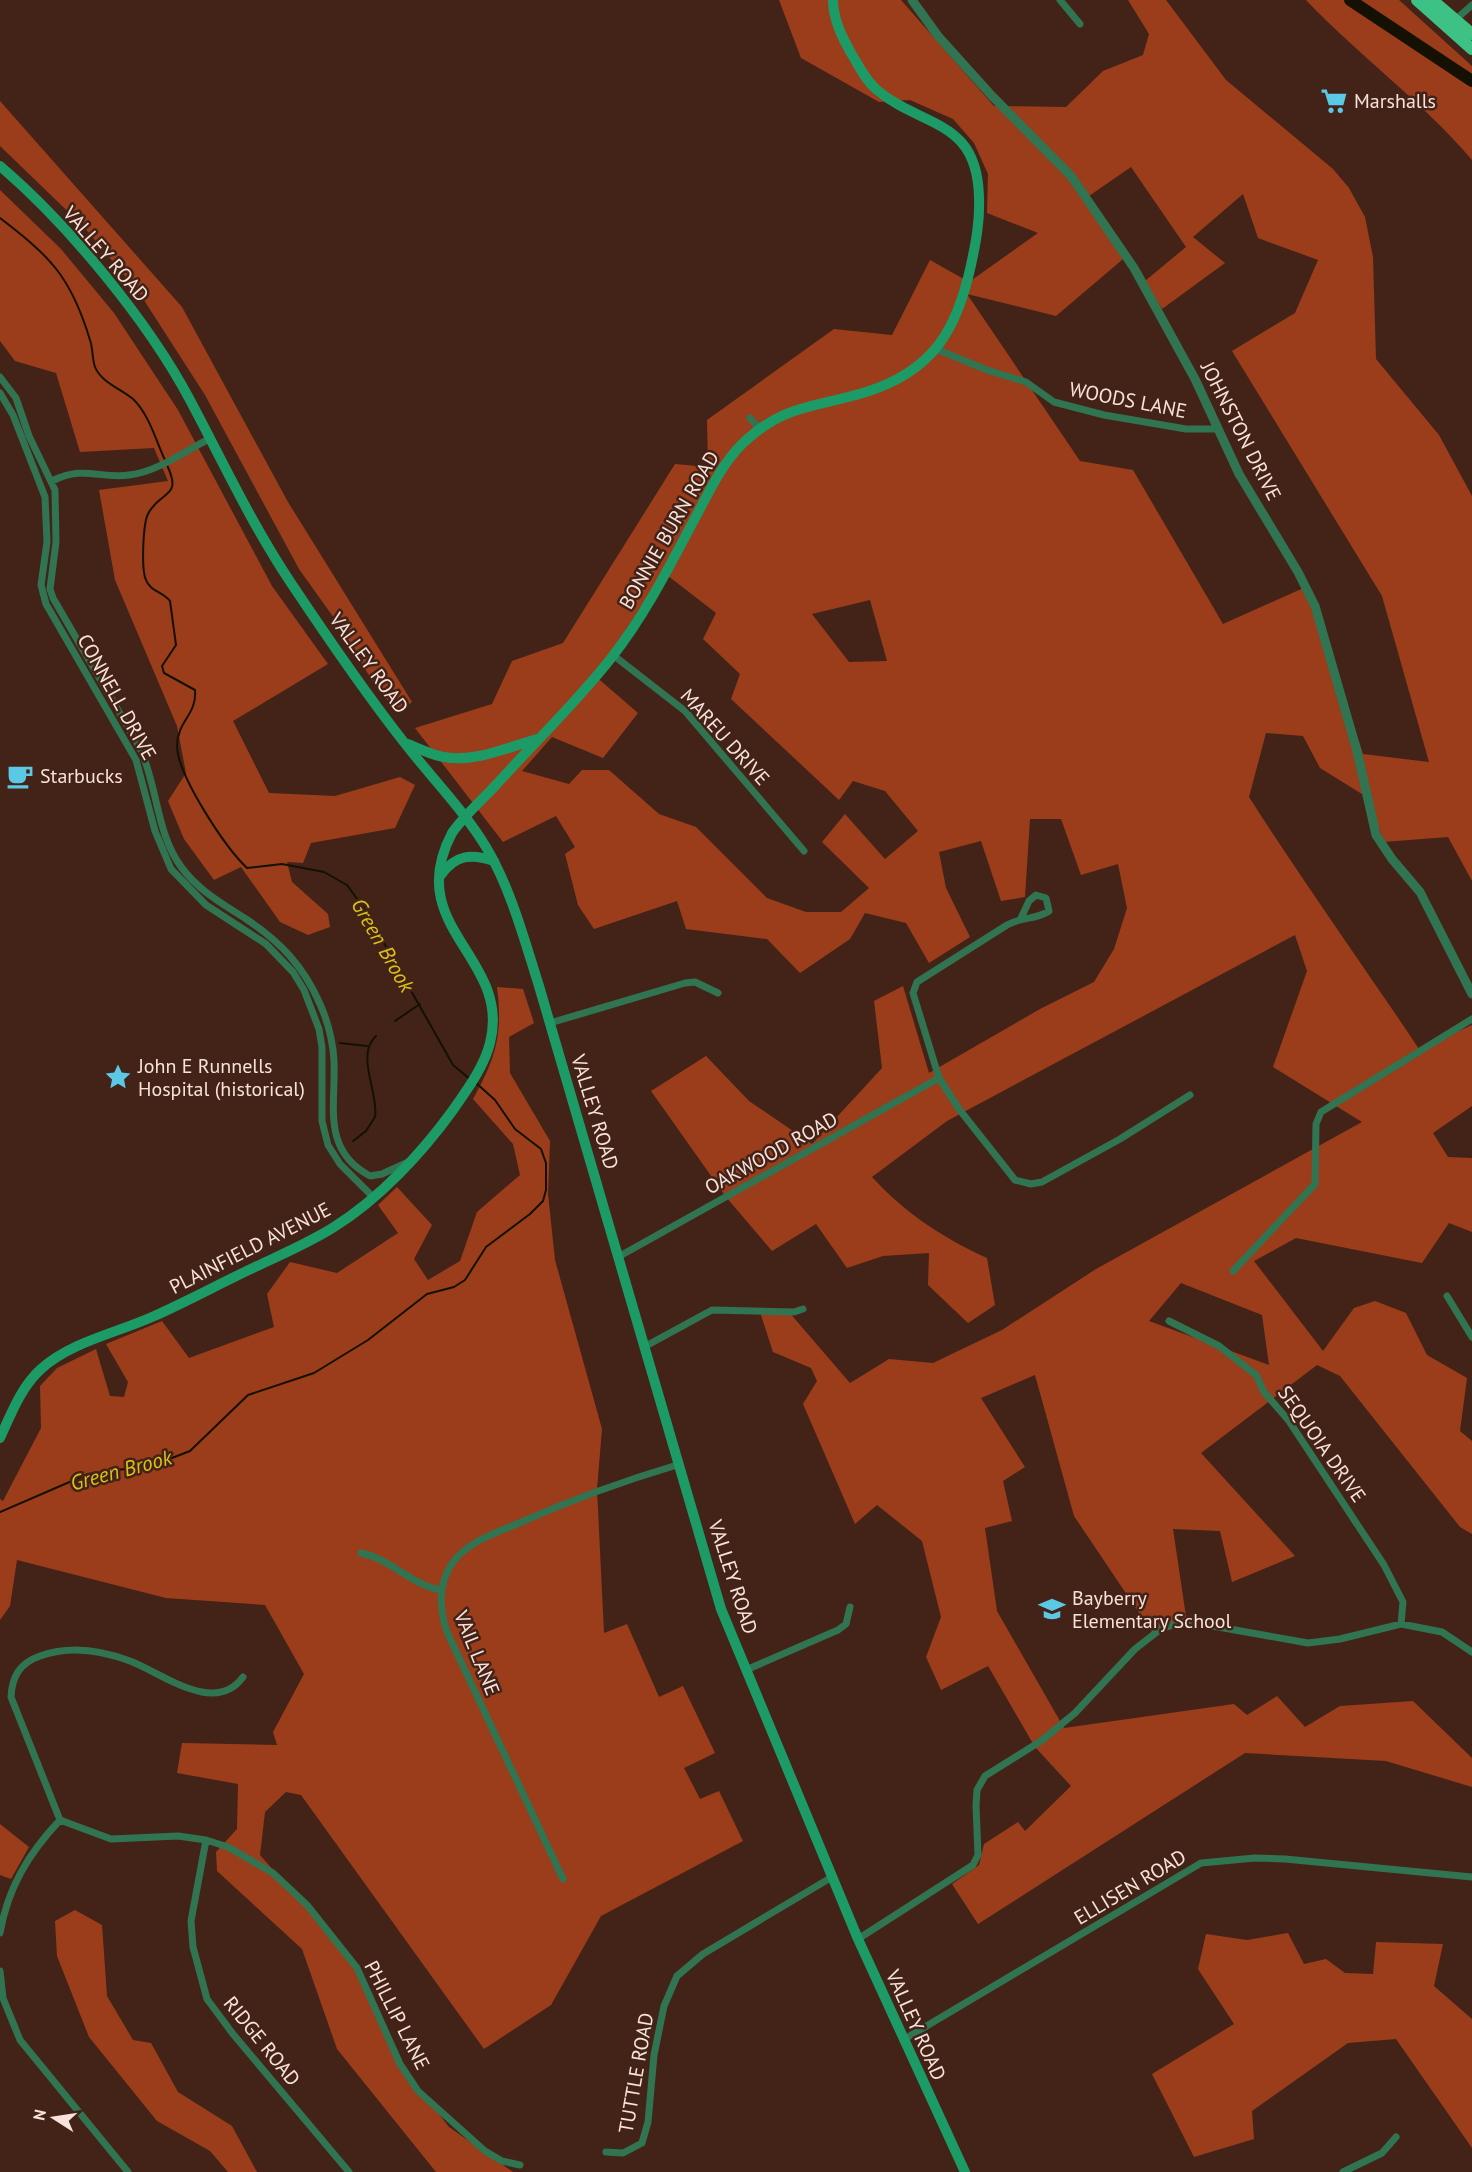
<svg xmlns="http://www.w3.org/2000/svg" width="1472" height="2172" font-family="'PT Sans',sans-serif">
  <rect width="100%" height="100%" fill="#432318"/>
  <!-- forest -->
  <path fill="#9b3d1b" fill-rule="evenodd" d="M779,0H901L994,106L1066,107L1103,71L1143,55L1149,34L1128,0H1166L1226,80L1333,169L1349,188L1365,217L1373,257L1376,359L1439,435L1472,496V881L1448,837L1383,842L1370,799L1320,768L1303,736L1266,733L1249,797C1304,883 1363,965 1419,1049L1472,1025V1106L1433,1133L1448,1157L1472,1158V1232L1449,1223L1422,1263L1296,1238L1254,1261L1323,1351L1354,1308L1375,1301L1406,1313L1427,1355L1467,1378L1460,1431L1472,1441V1534L1460,1527L1340,1376L1317,1365L1201,1453L1295,1556L1232,1582L1220,1531L1173,1529L1187,1623L1154,1635L1074,1516L1035,1375L981,1398L1025,1467L1003,1481L1012,1521L985,1528L997,1611L1064,1728L1234,1704L1247,1715L1277,1696L1305,1727L1340,1706L1413,1701L1472,1758V1787L1386,1761L1245,1753L978,1924L952,1884L979,1865L984,1844L1018,1822L1025,1831L1071,1786L1035,1747L988,1666L941,1690L926,1657L941,1617L922,1541L877,1505L855,1524L803,1404L817,1381L811,1368L773,1352L760,1312L788,1311L850,1383L889,1359L933,1363L1002,1330L1096,1269L1362,1122L1273,1067L1307,971L1295,935L947,1121L872,1177C905,1213 943,1238 987,1258L995,1305L968,1323L928,1285L929,1253L883,1256L847,1268L816,1224L772,1251L726,1197L651,1091L706,1056L749,1101L812,1144L882,1068L874,1001L903,986L929,1073L1040,1009L1094,982L1114,949L1127,908L1118,864L1081,875L1061,819H1030L1025,897L1001,901L981,841L939,852L946,888L970,937L929,963L906,923L865,913L850,939L800,973L767,939L686,929L677,901L594,929L578,905L565,854L575,847L556,816L503,842L415,728L492,704L512,661L563,643L675,464L708,467L707,420L834,329L892,335L930,260L969,282L1038,233L987,213L988,174L974,143L953,119L910,100L879,102L801,58ZM1131,167L1186,247L1145,281L1162,309L1225,263L1193,237L1243,194L1258,238L1318,260L1295,313L1232,351L1382,596L1429,762L1363,754L1308,586L1223,624L1133,470L1080,461L967,294L1056,316L1129,254L1089,196ZM663,572L716,613L703,639L740,674L731,699L839,800L853,781L885,791L918,831L885,859L845,814L822,842L869,888L841,912H806L767,898L696,827L659,814L609,770H582L569,784L522,771L552,737L603,758L638,713L594,675L607,659ZM870,600L887,661L849,662L812,614ZM1181,1283L1262,1315L1269,1365L1149,1321Z
    M1306,0H1399L1472,66V160C1422,101 1359,56 1306,0Z
    M0,101L182,307L288,502L412,702L399,712L378,690L334,618L299,569L205,395L140,294L84,227L0,146Z
    M0,190L61,249L114,313L178,410L272,586L328,664L233,721L269,793L335,796L400,777L415,785L395,828L311,843L303,863L287,862L292,882L328,914L330,927L308,935L280,922L241,867L214,880L184,839L168,801L186,773L177,726L115,580L99,490L168,481L154,448L80,452L56,373L15,361L0,341Z
    M497,987L523,989L534,1023L509,1037L510,1073L550,1141L548,1194L555,1260L602,1429L597,1489L604,1633L627,1624L659,1697L683,1686L715,1753L684,1768L700,1799L719,1791L743,1841L601,1916L551,2005L484,2049L301,1795L286,1792L265,1812L260,1855L352,1960L405,2070L449,2127L513,2172H436L337,2049L302,1949L217,1871L216,1852L237,1829L238,1784L177,1773L182,1743L277,1745L273,1732L304,1674L265,1605L166,1598L17,1560L10,1606L0,1620V1499L3,1501L41,1428L40,1386L57,1368L96,1349L110,1396L124,1397L128,1382L106,1344L162,1321L189,1358L274,1327L267,1294L290,1262L337,1273L398,1233L378,1205L397,1187L432,1225L414,1259L428,1280L460,1261L477,1212L520,1175L513,1144L473,1099C496,1058 503,1034 497,987Z
    M0,1824L29,1847L11,1879L0,1875Z
    M75,1910L102,1925L107,1996L133,2040L151,2043L178,2092L232,2126L257,2172H228L210,2151L157,2121L89,2037L57,1956L55,1921Z
    M1288,1933L1304,1964L1326,1959L1345,1973L1373,1974L1376,1942L1443,1944L1434,1986L1472,2019V2148L1396,2039L1348,2043L1252,2111L1254,2139L1194,2157L1152,2074L1234,2024L1198,1969L1206,1934L1247,1940Z"/>
  <g fill="none" stroke-linecap="round" stroke-linejoin="round">
    <!-- stream -->
    <path stroke="#141104" stroke-width="2" d="M0,218C51,257 71,277 90,340C93,348 92,359 95,367C101,382 121,389 133,399C149,414 156,441 165,460
      M167,465C183,499 160,490 148,514C143,524 141,570 146,580C150,591 163,592 170,601L176,645L162,666L164,673L195,690C197,715 178,720 177,745C177,775 225,847 247,868L282,864L324,872L347,885L366,911L453,1065L470,1079
      M395,1021L420,1004
      M340,1043L367,1046
      M353,1141L366,1131L375,1117C379,1093 355,1055 376,1036
      M0,1512L88,1474L154,1465L190,1451L248,1395L314,1373L368,1340L427,1294L454,1287L465,1280L486,1247L530,1214L543,1201L546,1190V1163L541,1149L515,1129L495,1100L475,1082"/>
    <!-- river -->
    <path stroke="#141104" stroke-width="12" d="M1350,0L1472,81"/>
    <!-- minor -->
    <path stroke="#307452" stroke-width="7" d="M1060,0L1080,24
      M1455,20L1472,5
      M936,349L987,370L1026,382L1054,402L1104,415L1186,429H1218
      M0,377L16,398L29,436L55,490L56,542L50,589L53,598L140,748C158,787 156,834 182,868C199,891 223,904 246,919C280,941 304,967 320,1004C328,1022 333,1042 334,1061C336,1105 321,1150 370,1176L382,1174L406,1163
      M0,393L13,415L45,497L47,542L41,585L46,604L136,760L155,831L171,869L206,905L266,944L293,972L304,990L319,1029L322,1047V1121L328,1145L340,1164L373,1197
      M750,418L760,429
      M52,481C85,465 98,479 129,475C157,472 185,451 209,439
      M613,655L685,711L804,851
      M1021,918L1029,901L1036,895L1046,898L1049,911C1036,920 1023,916 1007,925L917,982L913,993L939,1078L959,1109L1015,1180L1031,1184L1042,1182L1120,1139L1190,1095
      M550,1023L685,983L695,982L718,993
      M618,1257L939,1078
      M1233,1271L1315,1184L1316,1124L1321,1112L1472,1019
      M1447,1296L1472,1337
      M1169,1321L1219,1346L1256,1375L1264,1392L1289,1421L1384,1565L1403,1602L1401,1624
      M644,1347L712,1310L794,1312L803,1309
      M361,1553C391,1559 411,1585 441,1590
      M746,1670L838,1630L846,1624L850,1607
      M243,1677C215,1716 162,1673 130,1661C101,1650 70,1645 40,1656C20,1663 12,1676 11,1697L60,1820L111,1839L178,1836L206,1840L228,1847L273,1873L307,1905L357,1968L400,2064L418,2091L485,2151L502,2161L520,2165
      M206,1840L191,1921L193,1947L207,1999L233,2034L349,2172
      M563,1879L447,1632C439,1608 438,1583 453,1562C469,1541 496,1533 519,1523C571,1500 623,1481 677,1465
      M0,1933C8,1887 29,1853 60,1820
      M858,1939L973,1865L978,1855L976,1806L977,1790L985,1776L1041,1741L1075,1713L1135,1649L1162,1628L1177,1624L1196,1623L1308,1643L1340,1639L1401,1624L1442,1632L1472,1652
      M0,1971L3,1998L20,2040L128,2172
      M903,2040L1201,1863L1255,1858L1285,1859L1472,1877
      M606,2152L623,2153L642,2143L648,2122L654,2055L664,2006L677,1976L703,1954L832,1877
      M1343,2172L1382,2153L1396,2137"/>
    <!-- tertiary -->
    <path stroke="#307452" stroke-width="9" d="M912,0L938,36L992,96L1071,176L1134,268L1195,379L1239,474L1298,572L1315,606L1357,751L1376,835L1392,859L1420,892L1472,994"/>
    <!-- secondary -->
    <path stroke="#1d9b66" stroke-width="10" d="M0,166C68,224 148,321 190,400C223,462 252,525 291,583C327,637 363,690 403,741C430,776 463,809 486,847C511,889 524,939 539,986L721,1609L858,1939L965,2172
      M408,744C419,749 432,755 444,757C474,763 509,747 537,739
      M441,875C455,855 471,853 494,861
      M0,1438C11,1414 21,1387 41,1369C71,1342 116,1333 152,1317C186,1302 219,1284 253,1268C280,1255 309,1243 334,1227C379,1199 422,1153 453,1110C467,1090 484,1067 490,1043C512,957 402,928 452,833C464,816 480,802 494,787C533,744 576,703 612,657C645,615 669,567 694,520C708,494 721,465 742,444C785,403 815,408 866,392C933,371 957,330 971,265C976,242 980,221 979,197C977,118 922,128 877,90C865,80 859,66 851,53C842,37 833,19 833,0"/>
    <!-- trunk -->
    <path stroke="#3ec185" stroke-width="12" d="M1417,0L1472,49
      M1432,0L1472,34"/>
  </g>
  <!-- icons -->
  <defs>
    <g id="supermarket-bare" transform="scale(2.07)"><path d="M-6-5.5h2.5l.6 2H6L4.5 2H-2.5L-4.4-4H-6ZM-1.5 3.2a1.3 1.3 0 1 0 .1 0ZM3 3.2a1.3 1.3 0 1 0 .1 0Z" fill="#5bc8e6" stroke="#432318" stroke-width="2.5" paint-order="stroke"/></g>
    <g id="cafe-bare" transform="scale(2.07)"><path d="M-5.5-4.5H6V0H3Q3 3.5 0 3.5H-2.5Q-5.5 3.5-5.5 0ZM3-3.2v2h1.7v-2ZM-6 4.5H4V6H-6Z" fill="#5bc8e6" stroke="#432318" stroke-width="2.5" paint-order="stroke"/></g>
    <g id="sight-bare" transform="scale(2.07)"><path d="M0-6L1.8-2.2L6-1.7L2.9 1.2L3.7 5.4L0 3.3L-3.7 5.4L-2.9 1.2L-6-1.7L-1.8-2.2Z" fill="#5bc8e6" stroke="#432318" stroke-width="2.5" paint-order="stroke"/></g>
    <g id="school-bare" transform="scale(2.07)"><path d="M0-5L7-2L0 1L-7-2ZM-4 1L0 2.5L4 1V4Q0 6-4 4Z" fill="#5bc8e6" stroke="#432318" stroke-width="2.5" paint-order="stroke"/></g>
  </defs>
  <g fill-rule="evenodd">
    <use href="#supermarket-bare" x="1334" y="101"/>
    <use href="#cafe-bare" x="20" y="776"/>
    <use href="#sight-bare" x="118" y="1077"/>
    <use href="#school-bare" x="1052" y="1609"/>
  </g>
  <g text-anchor="middle" dominant-baseline="central" stroke-width="5" stroke-linejoin="round" paint-order="stroke">
    <!-- poi labels -->
    <g font-size="20" fill="#f8e2da" stroke="#432318" text-anchor="start">
      <text x="1354" y="101">Marshalls</text>
      <text x="40" y="776">Starbucks</text>
      <text x="138" y="1066">John E Runnells<tspan x="138" dy="23">Hospital (historical)</tspan></text>
      <text x="1072" y="1598">Bayberry<tspan x="1072" dy="23">Elementary School</tspan></text>
    </g>
    <!-- street labels -->
    <g font-size="20" fill="#f8e2da" stroke="#432318">
      <text transform="translate(106 254) rotate(49)">VALLEY ROAD</text>
      <text transform="translate(1128 400) rotate(11)">WOODS LANE</text>
      <text transform="translate(1241 431) rotate(63)">JOHNSTON DRIVE</text>
      <text transform="translate(669 530) rotate(-60)">BONNIE BURN ROAD</text>
      <text transform="translate(369 663) rotate(54)">VALLEY ROAD</text>
      <text transform="translate(117 697) rotate(61)">CONNELL DRIVE</text>
      <text transform="translate(725 737) rotate(48)">MAREU DRIVE</text>
      <text transform="translate(595 1112) rotate(73)">VALLEY ROAD</text>
      <text transform="translate(771 1153) rotate(-29)">OAKWOOD ROAD</text>
      <text transform="translate(250 1248) rotate(-27)">PLAINFIELD AVENUE</text>
      <text transform="translate(1322 1444) rotate(55)">SEQUOIA DRIVE</text>
      <text transform="translate(733 1577) rotate(72)">VALLEY ROAD</text>
      <text transform="translate(477 1653) rotate(68)">VAIL LANE</text>
      <text transform="translate(1130 1887) rotate(-31)">ELLISEN ROAD</text>
      <text transform="translate(397 2015) rotate(63)">PHILLIP LANE</text>
      <text transform="translate(916 2025) rotate(66)">VALLEY ROAD</text>
      <text transform="translate(262 2041) rotate(51)">RIDGE ROAD</text>
      <text transform="translate(636 2073) rotate(-80)">TUTTLE ROAD</text>
    </g>
    <!-- water labels -->
    <g font-size="21" font-style="italic" fill="#dbc218" stroke="#432318">
      <text transform="translate(383 945) rotate(60)">Green Brook</text>
      <text transform="translate(121 1470) rotate(-15)">Green Brook</text>
    </g>
  </g>
  <!-- north arrow -->
  <g transform="translate(54 2118) rotate(282)" stroke="#432318" stroke-width="4.5" paint-order="stroke">
  <path d="M0-4.5L10 22L0 15L-10 22Z" fill="#f8e2da"/>
  <text y="-9" font-size="16" font-weight="bold" text-anchor="middle" fill="#f8e2da">N</text>
  </g>
</svg>
